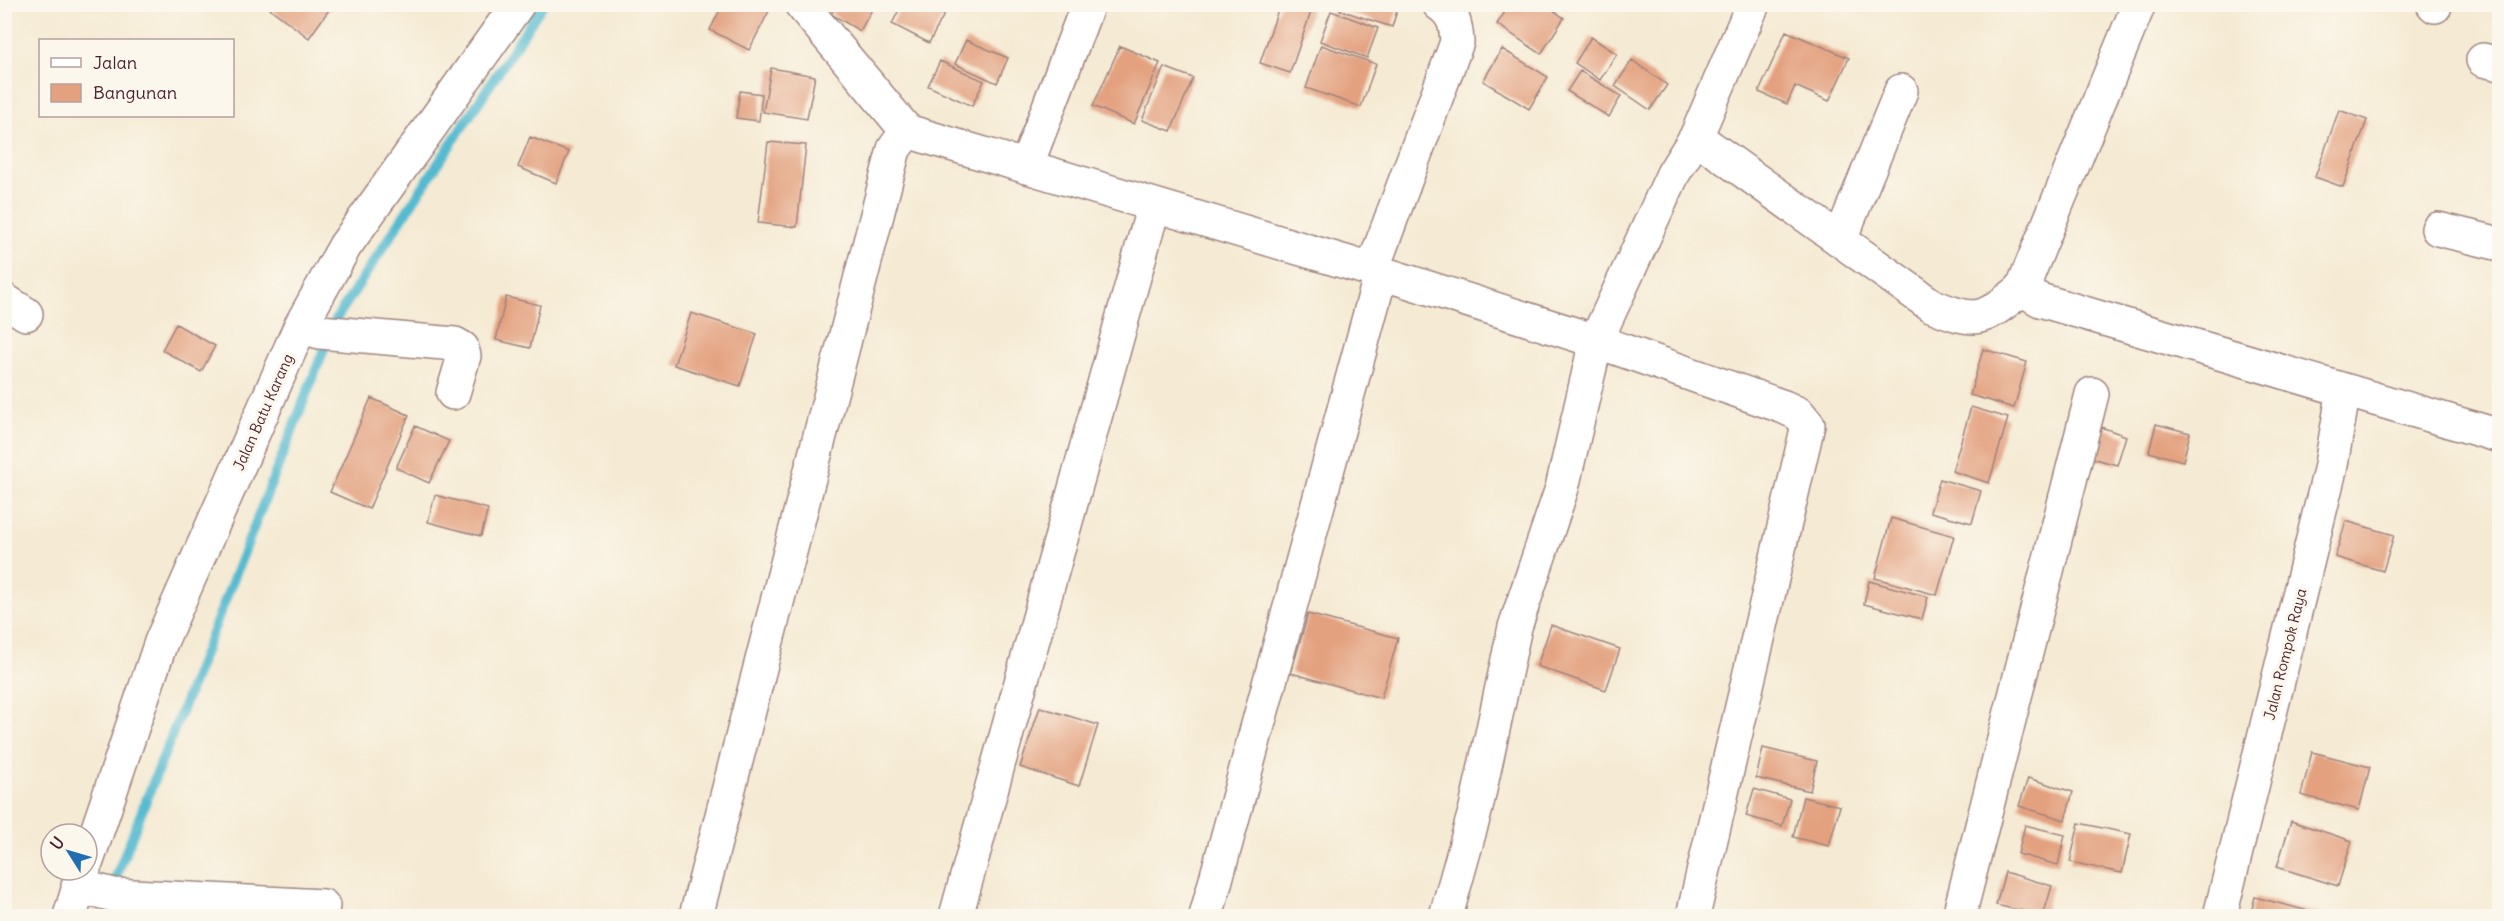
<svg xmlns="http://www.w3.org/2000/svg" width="2504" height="921" font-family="Delius,sans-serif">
  <rect width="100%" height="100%" fill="#fbf7ec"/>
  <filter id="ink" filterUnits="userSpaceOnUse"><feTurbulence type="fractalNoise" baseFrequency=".0167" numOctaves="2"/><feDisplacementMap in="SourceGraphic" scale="12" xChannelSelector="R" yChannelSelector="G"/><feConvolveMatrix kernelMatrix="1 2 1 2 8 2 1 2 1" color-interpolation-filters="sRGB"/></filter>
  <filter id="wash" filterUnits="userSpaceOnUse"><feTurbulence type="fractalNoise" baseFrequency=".008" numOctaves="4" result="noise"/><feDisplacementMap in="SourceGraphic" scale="24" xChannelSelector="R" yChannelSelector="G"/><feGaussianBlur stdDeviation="1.35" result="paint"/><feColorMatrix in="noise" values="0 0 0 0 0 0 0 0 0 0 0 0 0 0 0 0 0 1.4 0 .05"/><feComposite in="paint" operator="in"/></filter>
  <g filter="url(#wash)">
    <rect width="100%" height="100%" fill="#f5ead3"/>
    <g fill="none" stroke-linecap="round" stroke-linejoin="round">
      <!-- stream -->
      <path stroke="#52bad0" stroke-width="10" d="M107,916L108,897L336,319L543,4"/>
    </g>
    <g id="blocks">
      <!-- building -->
      <path fill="#e3a17f" d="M270,4H333L309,38L268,7Z
        M723,4H767L771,7L749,50L710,30Z
        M837,4H875L860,31L831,14Z
        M902,4H943L948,7L929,43L892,24Z
        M1280,4L1313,6L1290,73L1260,63Z
        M1341,4H1399L1392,27L1340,10Z
        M1510,4H1544L1564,18L1541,54L1497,24Z
        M1331,11L1378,28L1367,58L1320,41Z
        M1786,31L1849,58L1829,101L1795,86L1787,104L1759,92Z
        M1591,37L1617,54L1600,80L1575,63Z
        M966,40L1008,58L997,83L955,64Z
        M1321,45L1376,64L1361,107L1306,88Z
        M1120,46L1160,63L1134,124L1093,106Z
        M1502,49L1548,77L1529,109L1483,81Z
        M1632,60L1667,85L1650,110L1615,86Z
        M940,61L984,81L972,106L928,86Z
        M1164,67L1193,78L1171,131L1142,120Z
        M771,68L815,76L807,119L763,112Z
        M1580,71L1621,96L1609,117L1567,91Z
        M740,91L762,94L759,121L736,118Z
        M2339,110L2367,120L2343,187L2315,177Z
        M530,137L569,152L556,183L518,167Z
        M768,142L806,145L797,227L758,223Z
        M506,297L540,305L530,348L496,340Z
        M691,313L757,334L740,386L674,365Z
        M176,324L215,346L201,372L162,350Z
        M1983,349L2027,362L2014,408L1970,395Z
        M371,398L409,415L369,509L330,492Z
        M1971,407L2008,418L1989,483L1952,471Z
        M2156,424L2190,433L2183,461L2149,452Z
        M415,426L449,441L429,483L396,468Z
        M2101,427L2126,436L2117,465L2091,458Z
        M1940,479L1981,491L1972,523L1930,512Z
        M435,495L488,509L481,536L428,522Z
        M1891,518L1954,536L1937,595L1875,578Z
        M2346,521L2394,535L2383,571L2335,557Z
        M1869,581L1928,597L1922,619L1864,604Z
        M1308,614L1398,638L1381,698L1291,673Z
        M1551,625L1620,649L1606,690L1537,666Z
        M1040,707L1098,725L1079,786L1020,767Z
        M1763,748L1817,761L1810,791L1756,778Z
        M2312,752L2370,767L2359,810L2301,795Z
        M2028,778L2073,792L2065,820L2019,806Z
        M1754,789L1790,799L1782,826L1746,816Z
        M1803,797L1840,806L1829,846L1793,837Z
        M2291,821L2352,841L2338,886L2277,867Z
        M2079,823L2131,834L2122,873L2070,862Z
        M2025,825L2065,835L2058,865L2018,854Z
        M2005,872L2052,886L2043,916L1996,905Z
        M2255,897L2320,914V916H2250Z"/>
    </g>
  </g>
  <g filter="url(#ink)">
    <use href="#blocks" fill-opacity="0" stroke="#a0847f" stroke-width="1.5"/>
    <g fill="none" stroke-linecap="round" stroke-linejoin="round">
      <!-- street casing -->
      <g stroke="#a0847f" stroke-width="36">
        <path id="street" d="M801,4L907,131
          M2139,4L2022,289L2040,300L2500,436
          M2433,4L2435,6
          M2483,60L2500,64
          M1696,137L1931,305C1979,325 1982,320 2022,289
          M1026,167L1088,4
          M2438,229L2500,244
          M1840,240L1901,91
          M1372,270L1457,42C1456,25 1454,14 1439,4
          M4,300L26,314
          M300,327L320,332L455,344L462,348L464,356L453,393
          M87,861L161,642L300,327L345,246L518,4
          M78,886L114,895L323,906
          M70,916L84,870
          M696,916L894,149L907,131L1372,270L1596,341L1784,407L1799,414L1808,425L1693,916
          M956,916L1154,205
          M1206,916L1381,273
          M1446,916L1476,808L1515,627L1562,488L1596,341L1673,174L1696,137L1753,4
          M1959,916L2092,394
          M2220,916L2330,470L2344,390"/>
      </g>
      <!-- street -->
      <use href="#street" stroke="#fff" stroke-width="33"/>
    </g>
  </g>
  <g text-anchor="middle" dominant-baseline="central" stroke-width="6" stroke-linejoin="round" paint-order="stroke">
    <!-- street labels -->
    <g font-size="15" fill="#4a1f2b" stroke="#fbf7ec">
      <text transform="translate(263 412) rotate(-66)">Jalan Batu Karang</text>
      <text transform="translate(2285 654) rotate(-76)">Jalan Rompok Raya</text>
    </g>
  </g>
  <!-- margin -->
  <rect width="2504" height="921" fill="none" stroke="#fbf7ec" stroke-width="24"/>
  <!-- legend -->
  <rect x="39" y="39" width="195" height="78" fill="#fbf7ec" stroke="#b4a19f" stroke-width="1.5"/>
  <rect x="51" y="58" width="30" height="9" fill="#ffffff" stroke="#b4a19f" stroke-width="1.5"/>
  <text x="93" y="69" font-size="18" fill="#4a1f2b">Jalan</text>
  <rect x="51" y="84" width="30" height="18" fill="#e3a17f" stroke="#b4a19f" stroke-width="1.5"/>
  <text x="93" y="99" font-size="18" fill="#4a1f2b">Bangunan</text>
  <!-- north arrow -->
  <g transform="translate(69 852) rotate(307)"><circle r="28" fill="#fbf7ec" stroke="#b4a19f" stroke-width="1.5"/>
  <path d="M0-4.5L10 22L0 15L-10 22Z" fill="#1f6fb2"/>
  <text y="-9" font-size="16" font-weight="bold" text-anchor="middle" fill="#4a1f2b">U</text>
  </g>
</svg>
